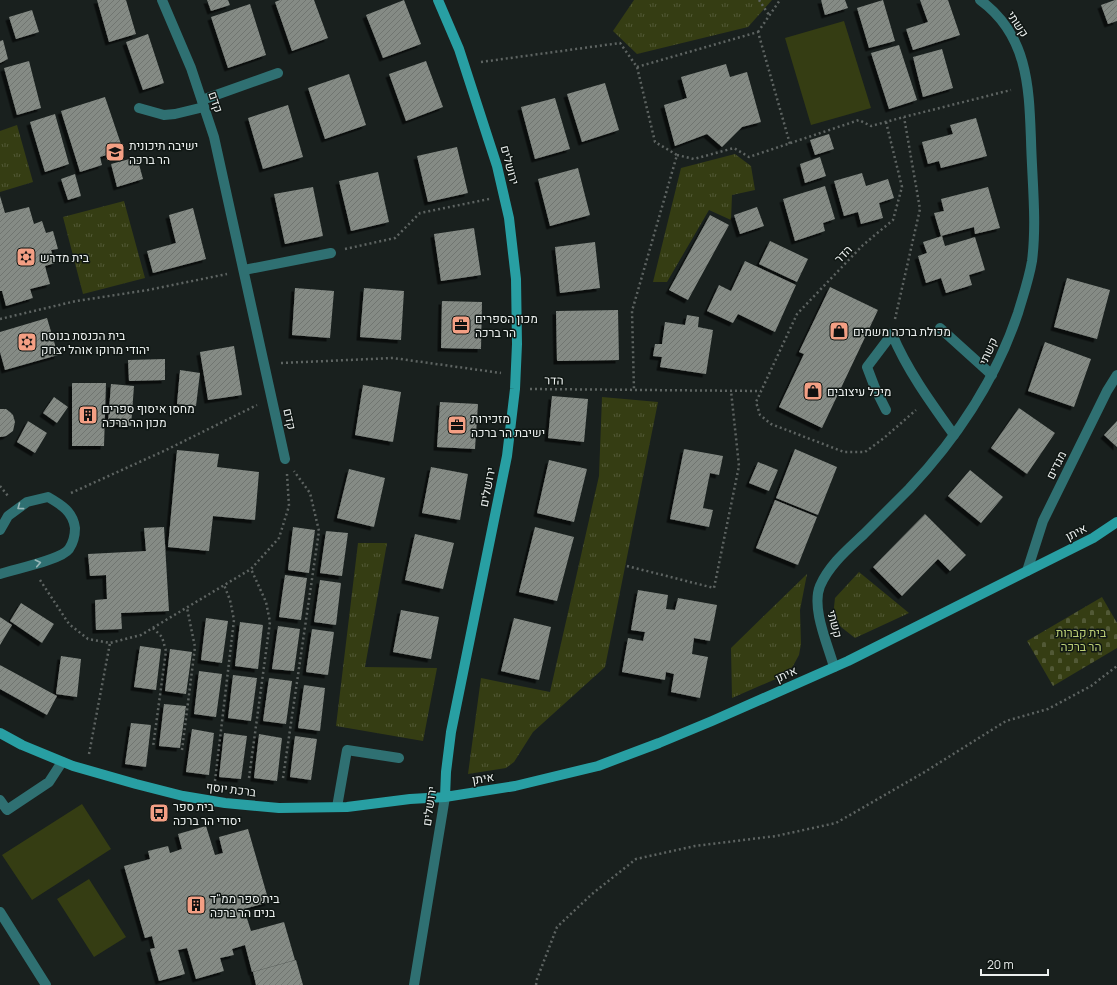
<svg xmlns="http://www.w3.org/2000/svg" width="1117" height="985" font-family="Manrope,Heebo,sans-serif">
  <defs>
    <pattern id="grass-tufts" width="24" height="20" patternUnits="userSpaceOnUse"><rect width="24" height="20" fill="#353d13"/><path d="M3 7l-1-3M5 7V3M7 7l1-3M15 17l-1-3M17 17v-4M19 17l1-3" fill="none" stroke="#525936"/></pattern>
    <pattern id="cemetery-stones" width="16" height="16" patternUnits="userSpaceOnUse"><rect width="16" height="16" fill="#353d13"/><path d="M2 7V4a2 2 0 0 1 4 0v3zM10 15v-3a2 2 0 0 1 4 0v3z" fill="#525936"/></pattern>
    <pattern id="building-hatch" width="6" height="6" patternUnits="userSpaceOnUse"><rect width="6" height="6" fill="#858b85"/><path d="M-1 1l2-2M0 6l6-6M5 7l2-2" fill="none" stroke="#6f7470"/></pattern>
    <filter id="shadow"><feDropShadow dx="-3.5" dy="3.5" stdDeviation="0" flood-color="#0009"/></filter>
  </defs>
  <rect width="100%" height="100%" fill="#19201e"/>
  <!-- grass -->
  <path fill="url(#grass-tufts)" d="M634,0H772L748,27L637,54L613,31Z
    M17,125L33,182L0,192V131Z
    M735,154L751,166L755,190L732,195L731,220L709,210L667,282H653L681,168Z
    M124,201L145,278L83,294L63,217Z
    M602,397L658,402L605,667L533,732L514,762L506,768L468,774L481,678L550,692L599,476Z
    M358,543H387L365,667L437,668L423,741L336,726Z
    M859,572L909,613L855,638L841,627L833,616L835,598Z
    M807,574L800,610L801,644L799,655L793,666L785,675L732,698L731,648Z"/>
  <!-- cemetery -->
  <path fill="url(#cemetery-stones)" d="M1102,597L1117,623V648L1053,686L1027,641Z"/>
  <!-- garden -->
  <path fill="#353d13" d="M844,21L871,108L811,125L785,38Z
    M82,804L111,849L32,900L2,855Z
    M89,879L126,937L94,957L57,899Z"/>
  <!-- building -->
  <path fill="url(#building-hatch)" filter="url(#shadow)" d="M97,0H126L136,34L109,42Z
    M207,0H228L230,5L211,11Z
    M280,0H314L328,38L292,51L275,2Z
    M404,0L421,44L383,58L366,15Z
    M821,0H845L848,8L825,15Z
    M883,0L895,41L869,48L857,8Z
    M920,0H948L960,35L913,50L906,29L928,22Z
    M1115,0H1117V21L1108,24L1101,5Z
    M250,4L266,55L228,68L211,17Z
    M32,10L39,32L16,39L9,17Z
    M148,34L164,83L143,90L126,42Z
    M3,40L8,59L0,63V41Z
    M899,45L917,100L889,109L871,53Z
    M942,49L953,88L923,97L913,57Z
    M29,61L41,108L17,115L4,68Z
    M426,61L443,107L406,121L389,74Z
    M726,64L730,77L747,72L761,122L742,127L722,147L707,134L675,146L664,105L687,98L681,77Z
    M349,74L366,125L325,139L308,88Z
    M605,83L619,130L582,142L567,94Z
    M105,97L123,150L100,157L102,165L80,172L61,111Z
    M555,98L570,149L535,159L521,107Z
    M288,105L303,157L263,169L248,118Z
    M55,114L69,164L45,172L30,122Z
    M976,118L987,156L941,168L939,161L928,164L922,142L953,134L950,125Z
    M829,134L834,149L815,155L810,140Z
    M457,147L468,193L428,202L417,156Z
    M137,157L143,179L117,187L111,164Z
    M820,157L826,176L805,183L800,164Z
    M578,168L590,215L550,226L538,179Z
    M378,172L389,222L351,231L339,181Z
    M862,173L866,186L888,179L894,198L879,203L883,218L861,224L858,212L844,216L834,181Z
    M75,174L81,196L68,200L61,179Z
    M825,186L835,219L823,223L825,231L795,241L783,199Z
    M313,187L323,236L285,244L274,194Z
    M988,187L1000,228L975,234L974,227L941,236L934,213L944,211L941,199Z
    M0,196L5,213L29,207L34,224L42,221L46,233L53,231L58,249L51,250L55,263L45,266L50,284L30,289L33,298L6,306L2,291H0Z
    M757,207L764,226L740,234L734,215Z
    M193,208L206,259L153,273L147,251L176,243L169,215Z
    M710,215L729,225L688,300L669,290Z
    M474,228L481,275L441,281L434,234Z
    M942,236L945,246L975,237L985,270L969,275L972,285L946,293L941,278L926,283L918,256L927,253L923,242Z
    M770,241L808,259L797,282L759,264Z
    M595,242L600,288L560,293L555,247Z
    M745,261L796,285L775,332L738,314L733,323L707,311L719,285L731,291Z
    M1067,278L1110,290L1097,339L1054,327Z
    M830,287L878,310L822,428L779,407L804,354L799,352Z
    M295,288L334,291L330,338L292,335Z
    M364,288L404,291L401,340L360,337Z
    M442,301L482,302L481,349L441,348Z
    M618,310L619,360L557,361L556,311Z
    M687,315L699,317L698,327L713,330L706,374L660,367L662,357L653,356L655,344H662L665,322L685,325Z
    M47,318L58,355L5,370L0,352V332Z
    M1045,342L1091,359L1074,407L1028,391Z
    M234,346L242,395L208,400L200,352Z
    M165,359V380L129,381L128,360Z
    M180,370L200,373L196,406L177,404Z
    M72,383H106L104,446H72Z
    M111,384L134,386L131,426L108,423Z
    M363,385L401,392L393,442L355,435Z
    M552,396L588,399L584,442L548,438Z
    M54,397L68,407L57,423L43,413Z
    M440,402L478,404L475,449L437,447Z
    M1019,408L1055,433L1027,474L991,448Z
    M0,409H6L10,412L13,415L15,422L13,431L6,436L1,437H0Z
    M28,421L47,433L35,453L17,442Z
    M1117,421V447L1104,435Z
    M684,449L723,456L719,475L710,473L703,508L713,510L709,527L670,519Z
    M795,449L837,467L818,515L776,498Z
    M177,450L219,454L217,467L259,472L255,520L213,516L209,551L168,547Z
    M549,460L587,469L574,522L537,513Z
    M758,462L778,470L769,491L749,483Z
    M431,467L468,474L460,520L422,513Z
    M349,469L385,478L374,527L337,518Z
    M970,470L1003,497L981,523L948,496Z
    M775,500L817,517L798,565L756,548Z
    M925,514L966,555L950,571L938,559L902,596L873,567Z
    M164,527L169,611L121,613L122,629L96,630L95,600L107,599L106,575L90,576L88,554L146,551L144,528Z
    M293,527L315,530L309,573L288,570Z
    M535,527L574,537L557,601L519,592Z
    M326,531L348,533L342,576L320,573Z
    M415,534L454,543L443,589L405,580Z
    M285,575L307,578L301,620L279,617Z
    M320,580L341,583L336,625L314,622Z
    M638,590L668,595L666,609L675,610L678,598L717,605L710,641L694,638L692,654L708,657L700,698L671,692L674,674L666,672L665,680L622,672L628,638L643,641L645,632L631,630Z
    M21,603L54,624L42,643L10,621Z
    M401,610L439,617L431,659L393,652Z
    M0,617L12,625L0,645Z
    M206,618L228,621L222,663L201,660Z
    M514,618L551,627L539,680L501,671Z
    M240,622L263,625L258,669L235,666Z
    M278,626L300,629L294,671L272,669Z
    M312,629L334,632L328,675L306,672Z
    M140,646L161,649L156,690L134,687Z
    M170,649L192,652L186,694L165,691Z
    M61,656L81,659L77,697L56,694Z
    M0,665L57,696L47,715L0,689Z
    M199,671L222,674L216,717L194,714Z
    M233,675L257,678L251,721L228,718Z
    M269,678L292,681L286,724L263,721Z
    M304,685L325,688L320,731L298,728Z
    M164,704L186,706L180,748L159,746Z
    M131,723L151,725L146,767L125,764Z
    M192,729L214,733L209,775L186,772Z
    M224,733L247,736L241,779L219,777Z
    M259,734L282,738L277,781L254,778Z
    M295,736L317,739L311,780L290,777Z
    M206,826L215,855L223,853L219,837L248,829L269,902L244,909L251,931L284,922L295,960L252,972L245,945L232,949L234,955L220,958L224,971L196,979L187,948L178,950L185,974L159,981L150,949L155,948L152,936L145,938L124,866L150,859L148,851L168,846L170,853L182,849L178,834Z
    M296,960L303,985H256L253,972Z"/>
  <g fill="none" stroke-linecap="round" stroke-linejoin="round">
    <!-- path -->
    <path stroke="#5e6462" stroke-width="2.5" stroke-dasharray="2 3" stroke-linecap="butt" d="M759,0L769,15
      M758,32L780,0
      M481,62L620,43L637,67L655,142L677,155L632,311L634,390
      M637,67L758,32L790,144
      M886,122L902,187L893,220L863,245L797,314L756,402L760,415L771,424L844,452H865L884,438L916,410
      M677,155L694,159L734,148L749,157L859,120L871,126L904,117L1011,90
      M345,249L395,238L420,213L489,199
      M0,319L76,301L148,290L227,274
      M895,319L920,209L904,117
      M281,363L393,358L501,373
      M530,389L761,391
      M0,486L8,496
      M71,493L166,450L257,405
      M627,566L714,588L739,466L731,391
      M40,580L69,624L88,639L110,643L141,635L251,569L279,538L289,506L287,474
      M153,628L162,637L166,651L153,747
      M182,750L195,647L187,608
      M89,754L110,643
      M249,778L270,622L266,602L251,569
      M283,778L319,531L310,493L294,471
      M215,781L234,620L230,600L224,585
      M536,985L537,979L557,927L592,894L636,859L695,846L776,836L836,823L923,773L1006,721L1048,709L1091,686L1117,666"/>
    <!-- lane -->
    <path stroke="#2f7072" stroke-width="10" d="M202,100L278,73
      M139,108L164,115L175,114L204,107
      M244,270L331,253
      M940,328L992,375
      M886,410L875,388L867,367L892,334C907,370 931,403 954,435
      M1027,571L1043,521L1107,391L1117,375
      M0,800L7,810L49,782L62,762
      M337,807L347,750L399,758"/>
    <!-- street -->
    <path stroke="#2f7072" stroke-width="10" d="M162,0L191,68L214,137L285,459
      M0,530L8,516L27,502L48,497C62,505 73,512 75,528C75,535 73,543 69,549C61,560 15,569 0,574
      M834,667C828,645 811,608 820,586C829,565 847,550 864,534C879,519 894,504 909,489C957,438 996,379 1018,313C1023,296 1029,279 1032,261C1037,222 1032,180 1031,140C1029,87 1028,35 980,0
      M0,912L46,985
      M414,985L445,797"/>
    <!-- secondary -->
    <path stroke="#289fa3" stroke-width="10" d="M438,0L459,49L497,166L509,218L516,279L517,344L515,389L507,456L451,732L446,772L445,797
      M0,733L22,745L73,766L136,784L183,796L225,803L279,808L347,807L410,799L445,797L515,786L598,766L659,743L712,721L848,661L1093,538L1117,522"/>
  </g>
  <!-- one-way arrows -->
  <defs><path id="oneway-chevron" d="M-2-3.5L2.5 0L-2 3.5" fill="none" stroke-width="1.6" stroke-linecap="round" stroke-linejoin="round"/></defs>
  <g stroke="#97b6b7">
    <use href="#oneway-chevron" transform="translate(20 507) rotate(143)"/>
    <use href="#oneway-chevron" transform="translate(38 563) rotate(-12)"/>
  </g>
  <!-- icons -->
  <defs>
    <g id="school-square" transform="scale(1)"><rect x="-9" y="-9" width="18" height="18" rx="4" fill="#f39f84" stroke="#101714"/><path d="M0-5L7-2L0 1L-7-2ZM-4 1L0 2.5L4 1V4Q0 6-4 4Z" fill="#111"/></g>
    <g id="synagogue-square" transform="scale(1)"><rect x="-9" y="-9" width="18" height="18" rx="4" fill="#f39f84" stroke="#101714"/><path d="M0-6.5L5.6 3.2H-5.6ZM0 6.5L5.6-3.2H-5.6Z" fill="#111"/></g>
    <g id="office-square" transform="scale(1)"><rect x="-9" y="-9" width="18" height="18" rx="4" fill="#f39f84" stroke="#101714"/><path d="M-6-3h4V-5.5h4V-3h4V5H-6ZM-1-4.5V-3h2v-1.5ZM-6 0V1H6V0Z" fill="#111"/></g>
    <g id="shop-square" transform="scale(1)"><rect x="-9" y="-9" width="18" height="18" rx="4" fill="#f39f84" stroke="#101714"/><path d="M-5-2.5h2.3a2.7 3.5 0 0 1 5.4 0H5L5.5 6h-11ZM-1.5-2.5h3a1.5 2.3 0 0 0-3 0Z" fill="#111"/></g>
    <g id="building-square" transform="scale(1)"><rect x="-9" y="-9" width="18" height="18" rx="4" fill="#f39f84" stroke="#101714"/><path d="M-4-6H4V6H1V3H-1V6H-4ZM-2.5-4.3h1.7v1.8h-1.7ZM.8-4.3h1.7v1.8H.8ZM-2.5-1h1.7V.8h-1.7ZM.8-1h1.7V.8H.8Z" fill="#111"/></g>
    <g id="bus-square" transform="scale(1)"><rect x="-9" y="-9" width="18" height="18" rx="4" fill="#f39f84" stroke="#101714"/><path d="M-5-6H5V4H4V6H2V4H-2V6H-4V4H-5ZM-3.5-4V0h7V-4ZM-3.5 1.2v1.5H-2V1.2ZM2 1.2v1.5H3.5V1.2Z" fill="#111"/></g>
  </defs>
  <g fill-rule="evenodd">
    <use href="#school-square" x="115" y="152"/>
    <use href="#synagogue-square" x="26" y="257"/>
    <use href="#office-square" x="461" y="325"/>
    <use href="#shop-square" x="839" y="331"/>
    <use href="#synagogue-square" x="27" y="342"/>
    <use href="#shop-square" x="813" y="391"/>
    <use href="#building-square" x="88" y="415"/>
    <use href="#office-square" x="457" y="425"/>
    <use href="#bus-square" x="159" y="813"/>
    <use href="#building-square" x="196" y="905"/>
  </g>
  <g text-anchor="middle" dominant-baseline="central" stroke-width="3" stroke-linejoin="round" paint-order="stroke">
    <!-- street labels -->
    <g font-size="12" fill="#ecf0ef" stroke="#101714">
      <text transform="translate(1018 24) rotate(56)">קשתי</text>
      <text transform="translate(216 102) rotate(71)">קדם</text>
      <text transform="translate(510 165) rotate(75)">ירושלים</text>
      <text transform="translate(843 254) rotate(-46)">הדר</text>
      <text transform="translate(988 351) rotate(-66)">קשתי</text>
      <text transform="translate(554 380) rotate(1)">הדר</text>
      <text transform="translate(290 419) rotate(77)">קדם</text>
      <text transform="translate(1056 465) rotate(-63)">מגדים</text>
      <text transform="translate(487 487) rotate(-79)">ירושלים</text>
      <text transform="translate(1076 532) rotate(-27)">איתן</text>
      <text transform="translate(835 624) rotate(75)">קשתי</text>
      <text transform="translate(786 674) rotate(-24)">איתן</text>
      <text transform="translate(483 778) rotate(-9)">איתן</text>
      <text transform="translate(231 789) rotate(7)">ברכת יוסף</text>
      <text transform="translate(429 806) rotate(-82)">ירושלים</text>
    </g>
    <!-- poi labels -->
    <g font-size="12" fill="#ecf0ef" stroke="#101714" text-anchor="start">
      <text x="129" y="145">ישיבה תיכונית<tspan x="129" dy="14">הר ברכה</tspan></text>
      <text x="40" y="257">בית מדרש</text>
      <text x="475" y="318">מכון הספרים<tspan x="475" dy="14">הר ברכה</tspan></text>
      <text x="853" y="331">מכולת ברכה משמים</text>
      <text x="41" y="335">בית הכנסת בנוסח<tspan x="41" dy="14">יהודי מרוקו אוהל יצחק</tspan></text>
      <text x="827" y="391">מיכל עיצובים</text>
      <text x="102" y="408">מחסן איסוף ספרים<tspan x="102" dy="14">מכון הר ברכה</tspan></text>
      <text x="471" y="418">מזכירות<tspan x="471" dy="14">ישיבת הר ברכה</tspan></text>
      <text x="173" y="806">בית ספר<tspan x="173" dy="14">יסודי הר ברכה</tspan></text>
      <text x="210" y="898">בית ספר ממ"ד<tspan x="210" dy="14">בנים הר ברכה</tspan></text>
    </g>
    <!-- park labels -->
    <g font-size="12" fill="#bdd076" stroke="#101714">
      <text x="1081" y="632">בית קברות<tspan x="1081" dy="14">הר ברכה</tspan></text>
    </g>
  </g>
  <!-- scale -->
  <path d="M981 969v6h67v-6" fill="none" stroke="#ecf0ef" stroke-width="2"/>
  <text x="987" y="969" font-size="12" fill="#ecf0ef" stroke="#101714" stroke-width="3" paint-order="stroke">20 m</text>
</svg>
